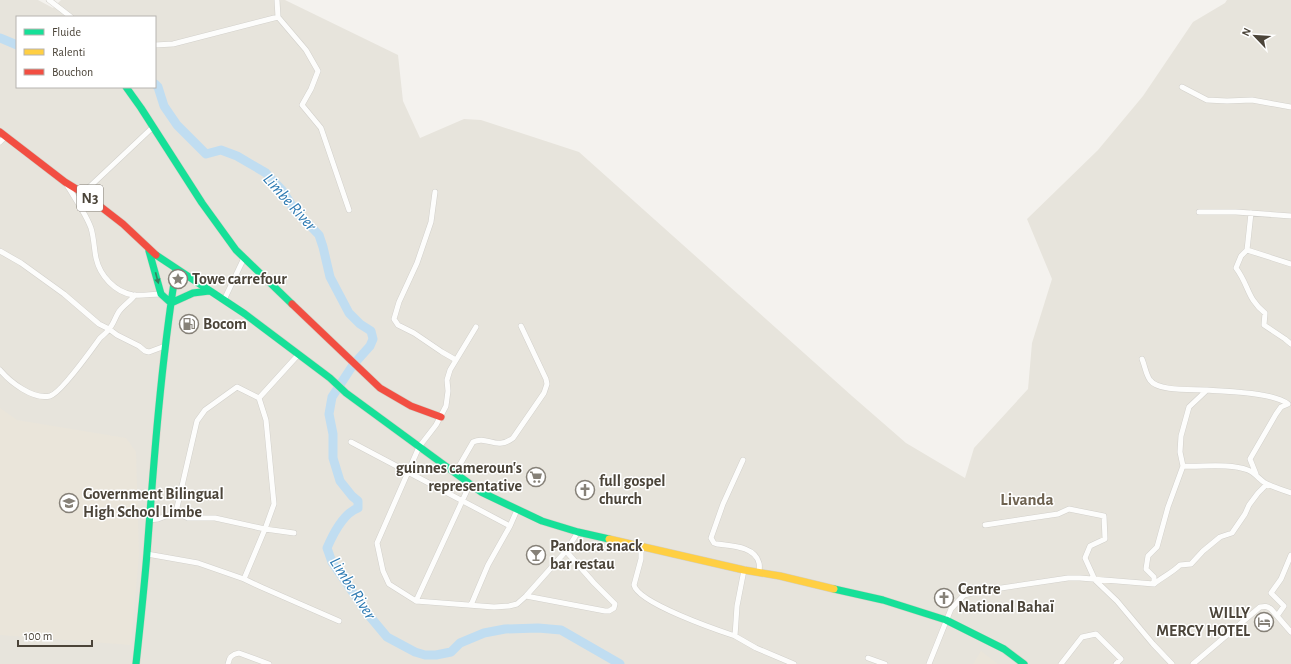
<svg xmlns="http://www.w3.org/2000/svg" width="1291" height="664" font-family="'Alegreya Sans',sans-serif">
  <rect width="100%" height="100%" fill="#f4f2ee"/>
  <!-- residential -->
  <path fill="#e7e4dc" fill-rule="evenodd" d="M0,0H38L53,8L61,0H285L398,55L403,101L420,138L464,119L481,120L579,152L852,396L906,443L965,478L974,448L1028,389L1032,343L1052,279L1027,219L1098,150L1143,96L1193,22L1225,3L1227,0H1291V664H0ZM17,17H155V87H17Z"/>
  <!-- education -->
  <path fill="#eae5da" d="M0,408L17,420L126,438L136,452L139,555L131,645L0,635Z
    M981,651L998,664H973Z"/>
  <g fill="none" stroke-linecap="round" stroke-linejoin="round">
    <!-- river -->
    <path stroke="#c0ddf1" stroke-width="9" d="M0,38L17,45
      M155,84L158,87L164,106L177,125L206,154L221,150L237,156L266,173L282,190L294,209L319,235L323,247L330,277L349,313L360,324L371,331L373,339L370,346L353,365L332,397L329,414L333,434V458L340,481L352,496L358,501V508C344,513 333,534 327,548L332,562L367,613L387,637L415,652L425,655H436L451,652L460,643L484,633L505,629L538,628L561,630L620,664"/>
    <!-- street casing -->
    <g stroke="#d2d0cb" stroke-width="6">
      <path id="street" d="M49,0L71,17
        M278,17L306,50L318,71L311,89L302,105L321,128L349,210
        M155,45L173,44L278,17L277,0
        M1182,87L1207,100L1227,101L1252,100L1291,107
        M0,142L5,137
        M67,185C74,197 86,214 91,228C94,238 94,248 96,258C100,276 115,292 133,295C142,296 152,294 161,294
        M435,192L431,222L417,263L399,302L394,319L398,325L414,333L442,352L456,360
        M83,193L153,127
        M1199,212H1236L1291,216
        M1251,213L1247,250L1241,256L1236,268C1249,285 1247,299 1265,313L1264,325L1285,339L1291,344
        M1247,250L1291,264
        M0,251L21,263L64,294L99,324L109,329L117,335L139,346L145,351L149,352L165,346
        M224,300L244,258
        M1142,359C1145,366 1146,375 1150,380C1158,392 1193,389 1207,390
        M0,370C10,382 33,400 50,396C61,393 92,349 100,338C103,335 107,333 109,329C113,325 115,318 118,313C122,306 130,302 135,295
        M351,442L510,526L517,510
        M743,460L723,504L711,538L714,543L717,544C731,546 755,546 759,563C760,566 759,570 759,573
        M1183,466C1203,467 1228,463 1248,470C1255,473 1259,479 1265,483C1273,487 1283,490 1291,493
        M455,473L473,442C487,435 496,451 513,438L544,393L547,384L546,379L521,326
        M470,484L416,601L494,607L509,606L517,604L526,596L566,551L578,532
        M176,512L188,518H215L265,529L274,504L266,420L259,398
        M149,520L158,519L176,512L197,421L205,410L237,387L259,398L298,355
        M985,525L1058,514L1069,509L1104,516L1105,539L1090,546L1085,558L1095,580L1117,601L1153,644L1172,664
        M641,547V559L634,585C638,603 717,630 735,636
        M147,554L198,563L244,579L261,587L339,621
        M744,570L737,606L735,636L756,648L794,664
        M244,579L265,529L294,533
        M1154,584V577L1146,569L1148,556L1157,547L1168,507L1183,466L1180,452L1181,436L1189,407L1207,390C1228,392 1272,392 1288,404L1281,407L1276,414L1250,459L1256,474
        M526,596L605,611H609L614,608L615,604L594,583L566,551
        M416,601L389,584L383,571L377,543L419,447L436,425L446,406L448,391L447,380L450,370L476,327
        M471,605L488,565L510,526
        M1277,616L1284,606L1271,593L1281,579L1291,555
        M868,658L885,664
        M228,664C229,657 232,654 239,653L269,664
        M929,664L951,609L964,595L981,591L1068,578H1080L1154,584C1162,577 1172,573 1180,565L1191,564L1203,551L1220,537L1232,533L1245,514L1249,505L1258,493L1267,484
        M1061,664L1082,637L1096,634L1121,659L1116,664
        M1193,664L1260,607C1265,606 1267,606 1271,609L1291,632"/>
    </g>
    <!-- fast casing -->
    <g stroke="#d3cfc5" stroke-width="8">
      <path id="fast" d="M126,87L141,108L202,203L236,250L292,304
        M149,251L161,294L171,303L193,293L209,291
        M156,255L245,314L330,378L346,393L481,492L542,521L578,532L609,539
        M834,589L883,600L946,620L1004,649L1024,664
        M136,664C140,627 144,590 147,553C154,458 161,363 176,270"/>
    </g>
    <!-- slow casing -->
    <g stroke="#d3cfc5" stroke-width="8">
      <path id="slow" d="M609,539L744,570L780,576L834,589"/>
    </g>
    <!-- jam casing -->
    <g stroke="#d3cfc5" stroke-width="8">
      <path id="jam" d="M0,132L65,182L83,193L123,224L156,255
        M292,304L380,388L411,406L441,417"/>
    </g>
    <!-- street -->
    <use href="#street" stroke="#fdfdfc" stroke-width="5"/>
    <!-- fast -->
    <use href="#fast" stroke="#16e098" stroke-width="7"/>
    <!-- slow -->
    <use href="#slow" stroke="#ffcf43" stroke-width="7"/>
    <!-- jam -->
    <use href="#jam" stroke="#f24e42" stroke-width="7"/>
  </g>
  <!-- one-way arrows -->
  <defs><path id="oneway-solid" d="M-6-.8H1V-3.2L6.5 0L1 3.2V.8H-6Z"/></defs>
  <use fill="#36825f" href="#oneway-solid" transform="translate(157 278) rotate(75)"/>
  <!-- icons -->
  <defs>
    <g id="sight-ring" transform="scale(1)"><circle r="9.5" fill="#fff" stroke="#868178" stroke-width="1.5"/><path d="M0-6L1.8-2.2L6-1.7L2.9 1.2L3.7 5.4L0 3.3L-3.7 5.4L-2.9 1.2L-6-1.7L-1.8-2.2Z" fill="#868178"/></g>
    <g id="fuel-ring" transform="scale(1)"><circle r="9.5" fill="#fff" stroke="#868178" stroke-width="1.5"/><path d="M-5.5-6h7V0h2V4h1.3V-2.5L3-4.5l.8-.8L6-3V5H2.5V1h-1V6h-7ZM-4.2-4.7v3.2H.2V-4.7Z" fill="#868178"/></g>
    <g id="supermarket-ring" transform="scale(1)"><circle r="9.5" fill="#fff" stroke="#868178" stroke-width="1.5"/><path d="M-6-5.5h2.5l.6 2H6L4.5 2H-2.5L-4.4-4H-6ZM-1.5 3.2a1.3 1.3 0 1 0 .1 0ZM3 3.2a1.3 1.3 0 1 0 .1 0Z" fill="#868178"/></g>
    <g id="church-ring" transform="scale(1)"><circle r="9.5" fill="#fff" stroke="#868178" stroke-width="1.5"/><path d="M-1.2-6h2.4v3.5h3.3v2.4h-3.3V6h-2.4V-.1h-3.3v-2.4h3.3Z" fill="#868178"/></g>
    <g id="school-ring" transform="scale(1)"><circle r="9.5" fill="#fff" stroke="#868178" stroke-width="1.5"/><path d="M0-5L7-2L0 1L-7-2ZM-4 1L0 2.5L4 1V4Q0 6-4 4Z" fill="#868178"/></g>
    <g id="bar-ring" transform="scale(1)"><circle r="9.5" fill="#fff" stroke="#868178" stroke-width="1.5"/><path d="M-6-5H6L.8 .8V4.5H3.5V6h-7V4.5H-.8V.8Z" fill="#868178"/></g>
    <g id="hotel-ring" transform="scale(1)"><circle r="9.5" fill="#fff" stroke="#868178" stroke-width="1.5"/><path d="M-6-4.5h1.5V1H6V5H4.5V3h-9V5H-6ZM-4 0a1.8 1.8 0 1 1 3.6 0ZM.5 0V-2.5h3Q6-2.5 6 0Z" fill="#868178"/></g>
  </defs>
  <g fill-rule="evenodd">
    <use href="#sight-ring" x="178" y="279"/>
    <use href="#fuel-ring" x="189" y="324"/>
    <use href="#supermarket-ring" x="536" y="477"/>
    <use href="#church-ring" x="585" y="490"/>
    <use href="#school-ring" x="69" y="503"/>
    <use href="#bar-ring" x="536" y="555"/>
    <use href="#church-ring" x="944" y="598"/>
    <use href="#hotel-ring" x="1264" y="622"/>
  </g>
  <g text-anchor="middle" dominant-baseline="central" stroke-width="3" stroke-linejoin="round" paint-order="stroke">
    <!-- shield labels -->
    <rect fill="#fff" stroke="#817c74" stroke-width="1" x="77" y="185" width="26" height="26" rx="3"/>
    <g font-size="15" font-weight="bold" fill="#4b4439">
      <text x="90" y="198">N3</text>
    </g>
    <!-- poi labels -->
    <g font-size="16" font-weight="bold" fill="#4b4439" stroke="#fff" text-anchor="start">
      <text x="192" y="279">Towe carrefour</text>
      <text x="203" y="324">Bocom</text>
      <text x="522" y="468" text-anchor="end">guinnes cameroun's<tspan x="522" dy="18">representative</tspan></text>
      <text x="599" y="481">full gospel<tspan x="599" dy="18">church</tspan></text>
      <text x="83" y="494">Government Bilingual<tspan x="83" dy="18">High School Limbe</tspan></text>
      <text x="550" y="546">Pandora snack<tspan x="550" dy="18">bar restau</tspan></text>
      <text x="958" y="589">Centre<tspan x="958" dy="18">National Bahaï</tspan></text>
      <text x="1250" y="613" text-anchor="end">WILLY<tspan x="1250" dy="18">MERCY HOTEL</tspan></text>
    </g>
    <!-- water labels -->
    <g font-size="17" font-style="italic" fill="#2e7ab2" stroke="#fff">
      <text transform="translate(290 202) rotate(48)">Limbe River</text>
      <text transform="translate(353 588) rotate(57)">Limbe River</text>
    </g>
    <!-- neighbourhood labels -->
    <g font-size="17" font-weight="bold" fill="#6e6250" stroke="#fff">
      <text x="1027" y="499">Livanda</text>
    </g>
  </g>
  <!-- legend -->
  <rect x="16" y="16" width="140" height="72" fill="#ffffff" stroke="#b7b4b0"/>
  <rect x="24" y="29" width="20" height="6" fill="#16e098" stroke="#b7b4b0"/>
  <text x="52" y="36" font-size="12" fill="#4b4439">Fluide</text>
  <rect x="24" y="49" width="20" height="6" fill="#ffcf43" stroke="#b7b4b0"/>
  <text x="52" y="56" font-size="12" fill="#4b4439">Ralenti</text>
  <rect x="24" y="69" width="20" height="6" fill="#f24e42" stroke="#b7b4b0"/>
  <text x="52" y="76" font-size="12" fill="#4b4439">Bouchon</text>
  <!-- north arrow -->
  <g transform="translate(1255 36) rotate(295)" stroke="#ffffff" stroke-width="3" paint-order="stroke">
  <path d="M0-3L7 15L0 10L-7 15Z" fill="#4b4439"/>
  <text y="-6" font-size="11" font-weight="bold" text-anchor="middle" fill="#4b4439">N</text>
  </g>
  <!-- scale -->
  <path d="M18 640v6h74v-6" fill="none" stroke="#4b4439" stroke-width="2"/>
  <text x="24" y="640" font-size="12" fill="#4b4439" stroke="#ffffff" stroke-width="3" paint-order="stroke">100 m</text>
</svg>
